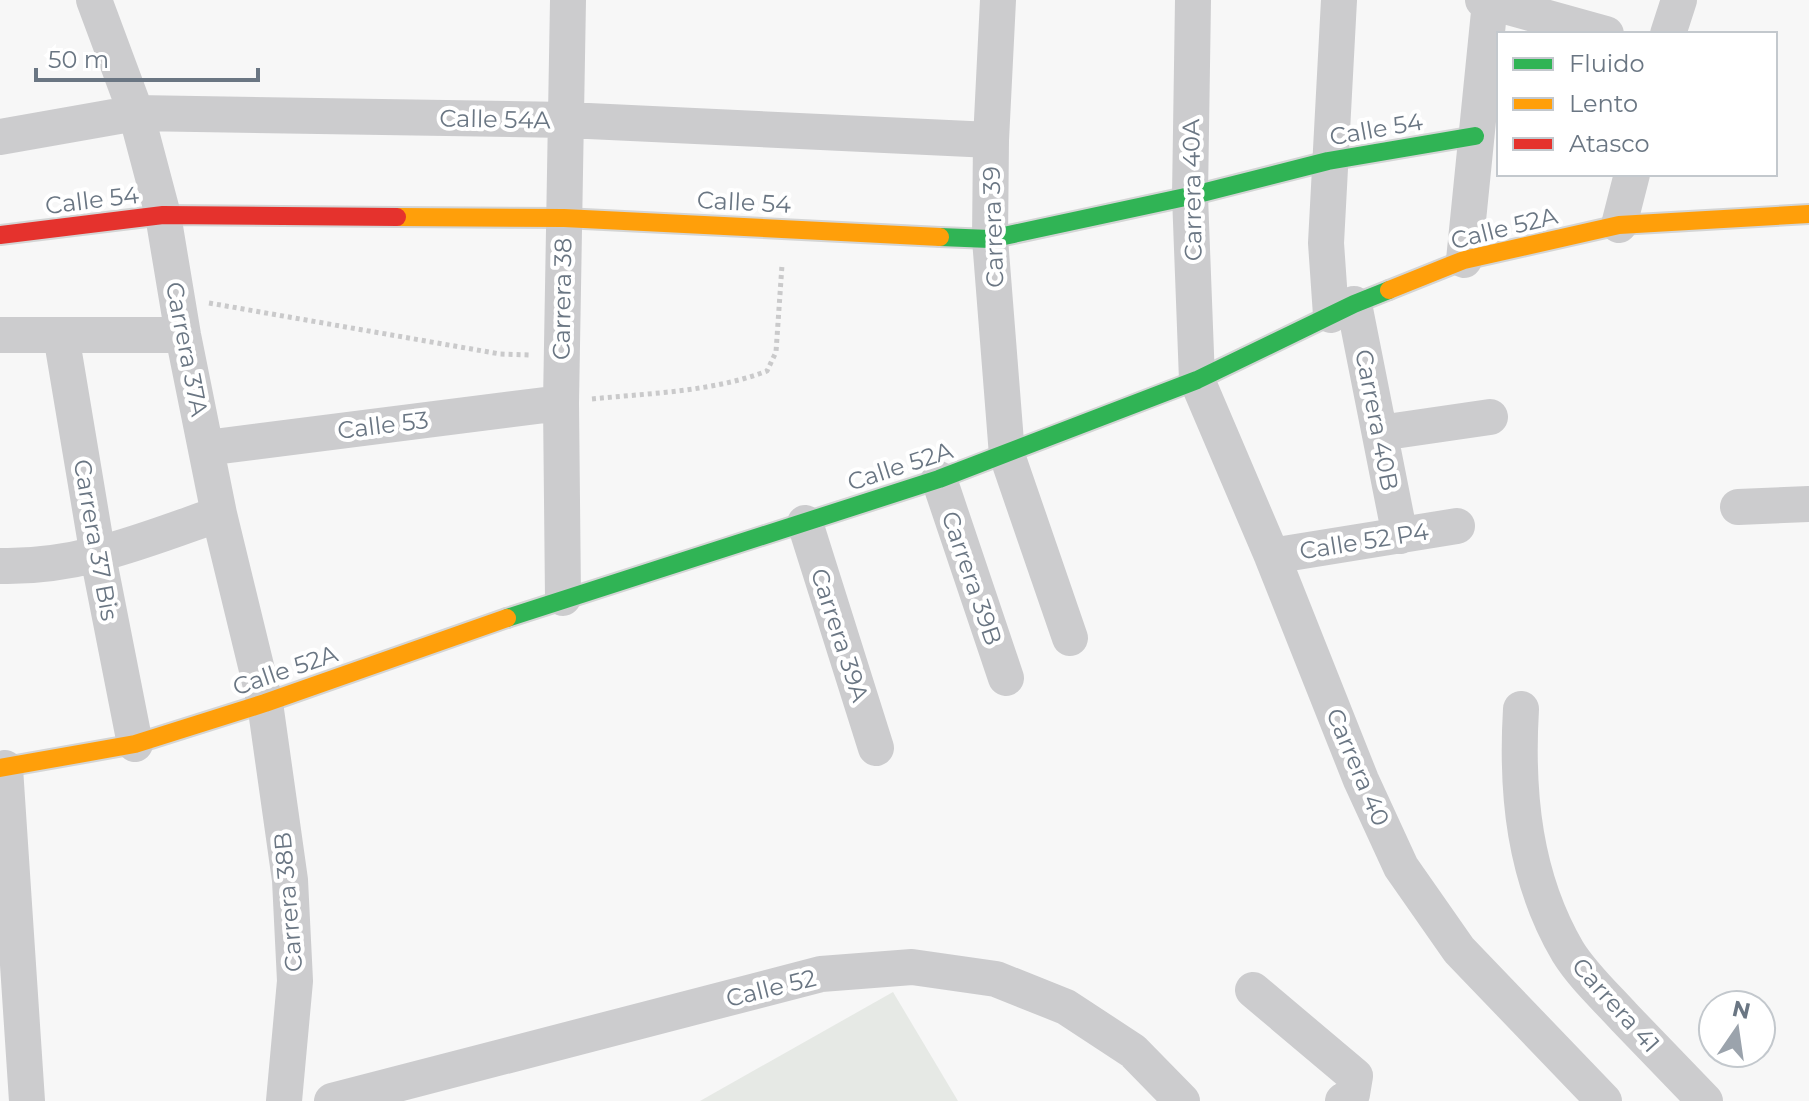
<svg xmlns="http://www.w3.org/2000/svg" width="1809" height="1101" font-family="Montserrat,sans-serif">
  <rect width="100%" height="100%" fill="#f7f7f7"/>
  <!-- green -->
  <path fill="#e6e9e5" d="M893,992L958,1101H700Z"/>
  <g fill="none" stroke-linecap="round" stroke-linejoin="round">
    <!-- fast casing -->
    <g stroke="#d4d5d5" stroke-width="22">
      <path id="fast" d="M940,237L990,239L1190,196L1328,161L1475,136
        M507,618L939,479L1197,380L1354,304L1389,290"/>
    </g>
    <!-- slow casing -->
    <g stroke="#d4d5d5" stroke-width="22">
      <path id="slow" d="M397,217L564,218L940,237
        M1389,290L1464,260L1619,225L1809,214
        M0,768L135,744L265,703L507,618"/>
    </g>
    <!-- jam casing -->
    <g stroke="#d4d5d5" stroke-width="22">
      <path id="jam" d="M0,235L163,215L397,217"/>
    </g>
    <!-- path -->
    <path stroke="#cacacb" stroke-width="5" stroke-dasharray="4 4" stroke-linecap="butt" d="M209,303L500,354L531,355
      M592,399C650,393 712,392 767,371L776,352L782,265"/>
    <!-- street -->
    <path stroke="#ccccce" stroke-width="36" d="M94,0L136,113L163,215L183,335L219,514L265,703L290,880L295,981L284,1101
      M998,0L991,140L990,239L1007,455L1070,638
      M1193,0L1190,196L1197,380L1272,556L1361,780L1401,867L1459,950L1604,1101
      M1483,0L1606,34
      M1668,34L1679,0
      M0,137L136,113L567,120L991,140
      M1619,225L1632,174
      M1464,260L1490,2
      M1354,304L1400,536
      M1331,315L1326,243L1339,0
      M0,335H183
      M61,335L98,556L135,744
      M1380,433L1490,417
      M206,448L561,403
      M939,479L1006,678
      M1738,507L1809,504
      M805,523L876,748
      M1272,556L1457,526
      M0,566C79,568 145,540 219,514
      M563,598L561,403L568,0
      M1521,709C1516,793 1524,877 1568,952C1583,976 1605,996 1624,1017C1651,1045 1678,1073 1705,1101
      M5,768L27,1101
      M1253,990L1355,1076L1352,1094L1343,1101
      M332,1101L821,974L912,967L996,979L1066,1007L1133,1051L1182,1101"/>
    <!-- fast -->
    <use href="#fast" stroke="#30b455" stroke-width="18"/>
    <!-- slow -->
    <use href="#slow" stroke="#ff9f0a" stroke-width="18"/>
    <!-- jam -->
    <use href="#jam" stroke="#e5322d" stroke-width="18"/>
  </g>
  <g text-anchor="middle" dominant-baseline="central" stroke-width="8" stroke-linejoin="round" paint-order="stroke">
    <!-- street labels -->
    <g font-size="24" fill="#6a7683" stroke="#fff">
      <text transform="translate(495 119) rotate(1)">Calle 54A</text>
      <text transform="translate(1376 129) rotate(-10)">Calle 54</text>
      <text transform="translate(1192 190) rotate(-91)">Carrera 40A</text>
      <text transform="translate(92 200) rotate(-7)">Calle 54</text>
      <text transform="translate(744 202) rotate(3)">Calle 54</text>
      <text transform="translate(993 227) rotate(-92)">Carrera 39</text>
      <text transform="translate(1504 228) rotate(-14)">Calle 52A</text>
      <text transform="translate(562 299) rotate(-89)">Carrera 38</text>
      <text transform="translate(187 349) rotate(79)">Carrera 37A</text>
      <text transform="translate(1377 420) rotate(79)">Carrera 40B</text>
      <text transform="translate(383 425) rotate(-7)">Calle 53</text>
      <text transform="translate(900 466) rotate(-18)">Calle 52A</text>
      <text transform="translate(96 540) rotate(80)">Carrera 37 Bis</text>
      <text transform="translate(1364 541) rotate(-9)">Calle 52 P4</text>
      <text transform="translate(972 578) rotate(71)">Carrera 39B</text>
      <text transform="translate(840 635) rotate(72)">Carrera 39A</text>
      <text transform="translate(285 670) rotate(-19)">Calle 52A</text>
      <text transform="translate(1358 767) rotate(67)">Carrera 40</text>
      <text transform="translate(288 902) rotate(-95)">Carrera 38B</text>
      <text transform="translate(771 988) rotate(-14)">Calle 52</text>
      <text transform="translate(1616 1005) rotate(48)">Carrera 41</text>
    </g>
  </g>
  <!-- legend -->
  <rect x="1497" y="32" width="280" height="144" fill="#ffffff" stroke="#c3c8cd" stroke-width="2"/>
  <rect x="1513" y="58" width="40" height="12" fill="#30b455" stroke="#c3c8cd" stroke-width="2"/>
  <text x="1569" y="72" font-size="24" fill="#6a7683">Fluido</text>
  <rect x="1513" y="98" width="40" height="12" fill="#ff9f0a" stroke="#c3c8cd" stroke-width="2"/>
  <text x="1569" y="112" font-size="24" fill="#6a7683">Lento</text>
  <rect x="1513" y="138" width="40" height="12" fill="#e5322d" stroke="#c3c8cd" stroke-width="2"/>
  <text x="1569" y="152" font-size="24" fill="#6a7683">Atasco</text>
  <!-- north arrow -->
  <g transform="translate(1737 1029) rotate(13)"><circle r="38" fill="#ffffff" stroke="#c3c8cd" stroke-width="2"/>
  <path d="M0-6L14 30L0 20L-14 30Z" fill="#9ba3ac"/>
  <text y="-12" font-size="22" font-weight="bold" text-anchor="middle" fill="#6a7683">N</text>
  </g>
  <!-- scale -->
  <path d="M36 68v12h222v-12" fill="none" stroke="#6a7683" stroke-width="4"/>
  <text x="48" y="68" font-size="24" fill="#6a7683" stroke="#ffffff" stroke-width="6" paint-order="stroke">50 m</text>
</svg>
